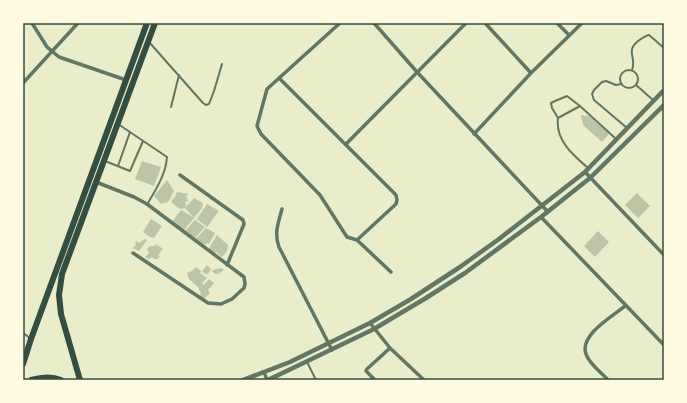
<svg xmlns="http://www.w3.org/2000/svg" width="687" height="403" font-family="'Sofia Sans Condensed',sans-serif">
  <rect width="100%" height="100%" fill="#e9edc9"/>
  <!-- building -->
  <path fill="#bcc5a7" d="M581,115L589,116L609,134L602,142L583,125Z
    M142,161L161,167L154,186L135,179Z
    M167,180L174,191L168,202L161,204L154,196Z
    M177,192L189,194L186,196L188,201L185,202L186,204L185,208L194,198L203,203L202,208L194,218L185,208L180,209L172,203V200L175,197Z
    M637,193L650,206L638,218L625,205Z
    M207,204L219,211L207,227L197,219Z
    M181,210L194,218L184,230L172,222Z
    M151,219L162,226L154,238L150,237L143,232Z
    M195,220L205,227L195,238L185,231Z
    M206,228L215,233L209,244L207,243L206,245L202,243L201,245L195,240Z
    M598,231L609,242L595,257L584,246Z
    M217,235L228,245L227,251L222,257L216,252L213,254L208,250Z
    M145,239L147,240L139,251L133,248L136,244L135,242L136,241L139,243Z
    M159,244L156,247L159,246L163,249L158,255L160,256L157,259H154L152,257L149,259L145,257L149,253L147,249L151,245L150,247Z
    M207,265L211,269L208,274H205L202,271Z
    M196,267L201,271L199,275L200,273L207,278L202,283L204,285L209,279L214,283L208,290L210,293L204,299L200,296L201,292L199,291V288L189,279L187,273L192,271Z
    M221,268L224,270L218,274H215L212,271L213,270Z"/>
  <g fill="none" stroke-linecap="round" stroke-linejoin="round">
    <!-- service -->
    <path stroke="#617663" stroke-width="2" d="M149,42L203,103L206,105L209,104L214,91L222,64
      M620 79a9 9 0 1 1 18 0a9 9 0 1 1-18 0Z
      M632,70C637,57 625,52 638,41C642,38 645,36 649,35L664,48
      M621,84L616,85L606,81L602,82L594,90L592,94L594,100L627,128
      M636,85L653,100
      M171,107L179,75
      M558,118L552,108L551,103L555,101L567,96L580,106
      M118,124L167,157C166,174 156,189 148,203
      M105,161L130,171L143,141
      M118,166L130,132
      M588,168C573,155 555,140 558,118L580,106L616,139
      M23,333L30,338
      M307,362L316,380"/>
    <!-- minor -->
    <path stroke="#617663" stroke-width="3.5" d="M32,23L47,47L59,57L126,80
      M340,23L267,89L257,126L261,134L320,195L347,237L357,240
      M374,23L417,72L548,212
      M485,23L531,73
      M557,23L569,35
      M279,78L396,195L397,200L396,204L357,240L391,272
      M23,83L78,23
      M474,134L531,73L582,23
      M346,144L466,23
      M585,172L664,255
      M180,175L243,220L244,224L227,265
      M96,182L134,197L147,204L244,277L245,284L244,288L232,299L221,304L208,303L133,253
      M282,209C278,224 274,233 279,247L332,350
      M541,217L664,345
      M370,323L390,348L424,380
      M264,372L267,380
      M375,380L366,371L367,369L390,348
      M608,380C601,372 589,364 586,354C579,335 613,316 625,306"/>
    <!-- tertiary -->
    <path stroke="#617663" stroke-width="4.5" d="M243,380L290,362L370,323L411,299L460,267L499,239L585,172L664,90
      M268,380L374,329L426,298L465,273L541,217L590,178L664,105"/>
    <!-- primary -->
    <path stroke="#344e41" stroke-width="6" d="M23,364L31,339L147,23
      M31,380C42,377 51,376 61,380
      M80,380L61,314L59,295L62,274L155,23"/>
  </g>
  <!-- border -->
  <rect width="687" height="403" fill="none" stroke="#fefae0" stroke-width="48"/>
  <rect x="24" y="24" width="639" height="355" fill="none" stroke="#344e41" stroke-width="1.5"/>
</svg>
